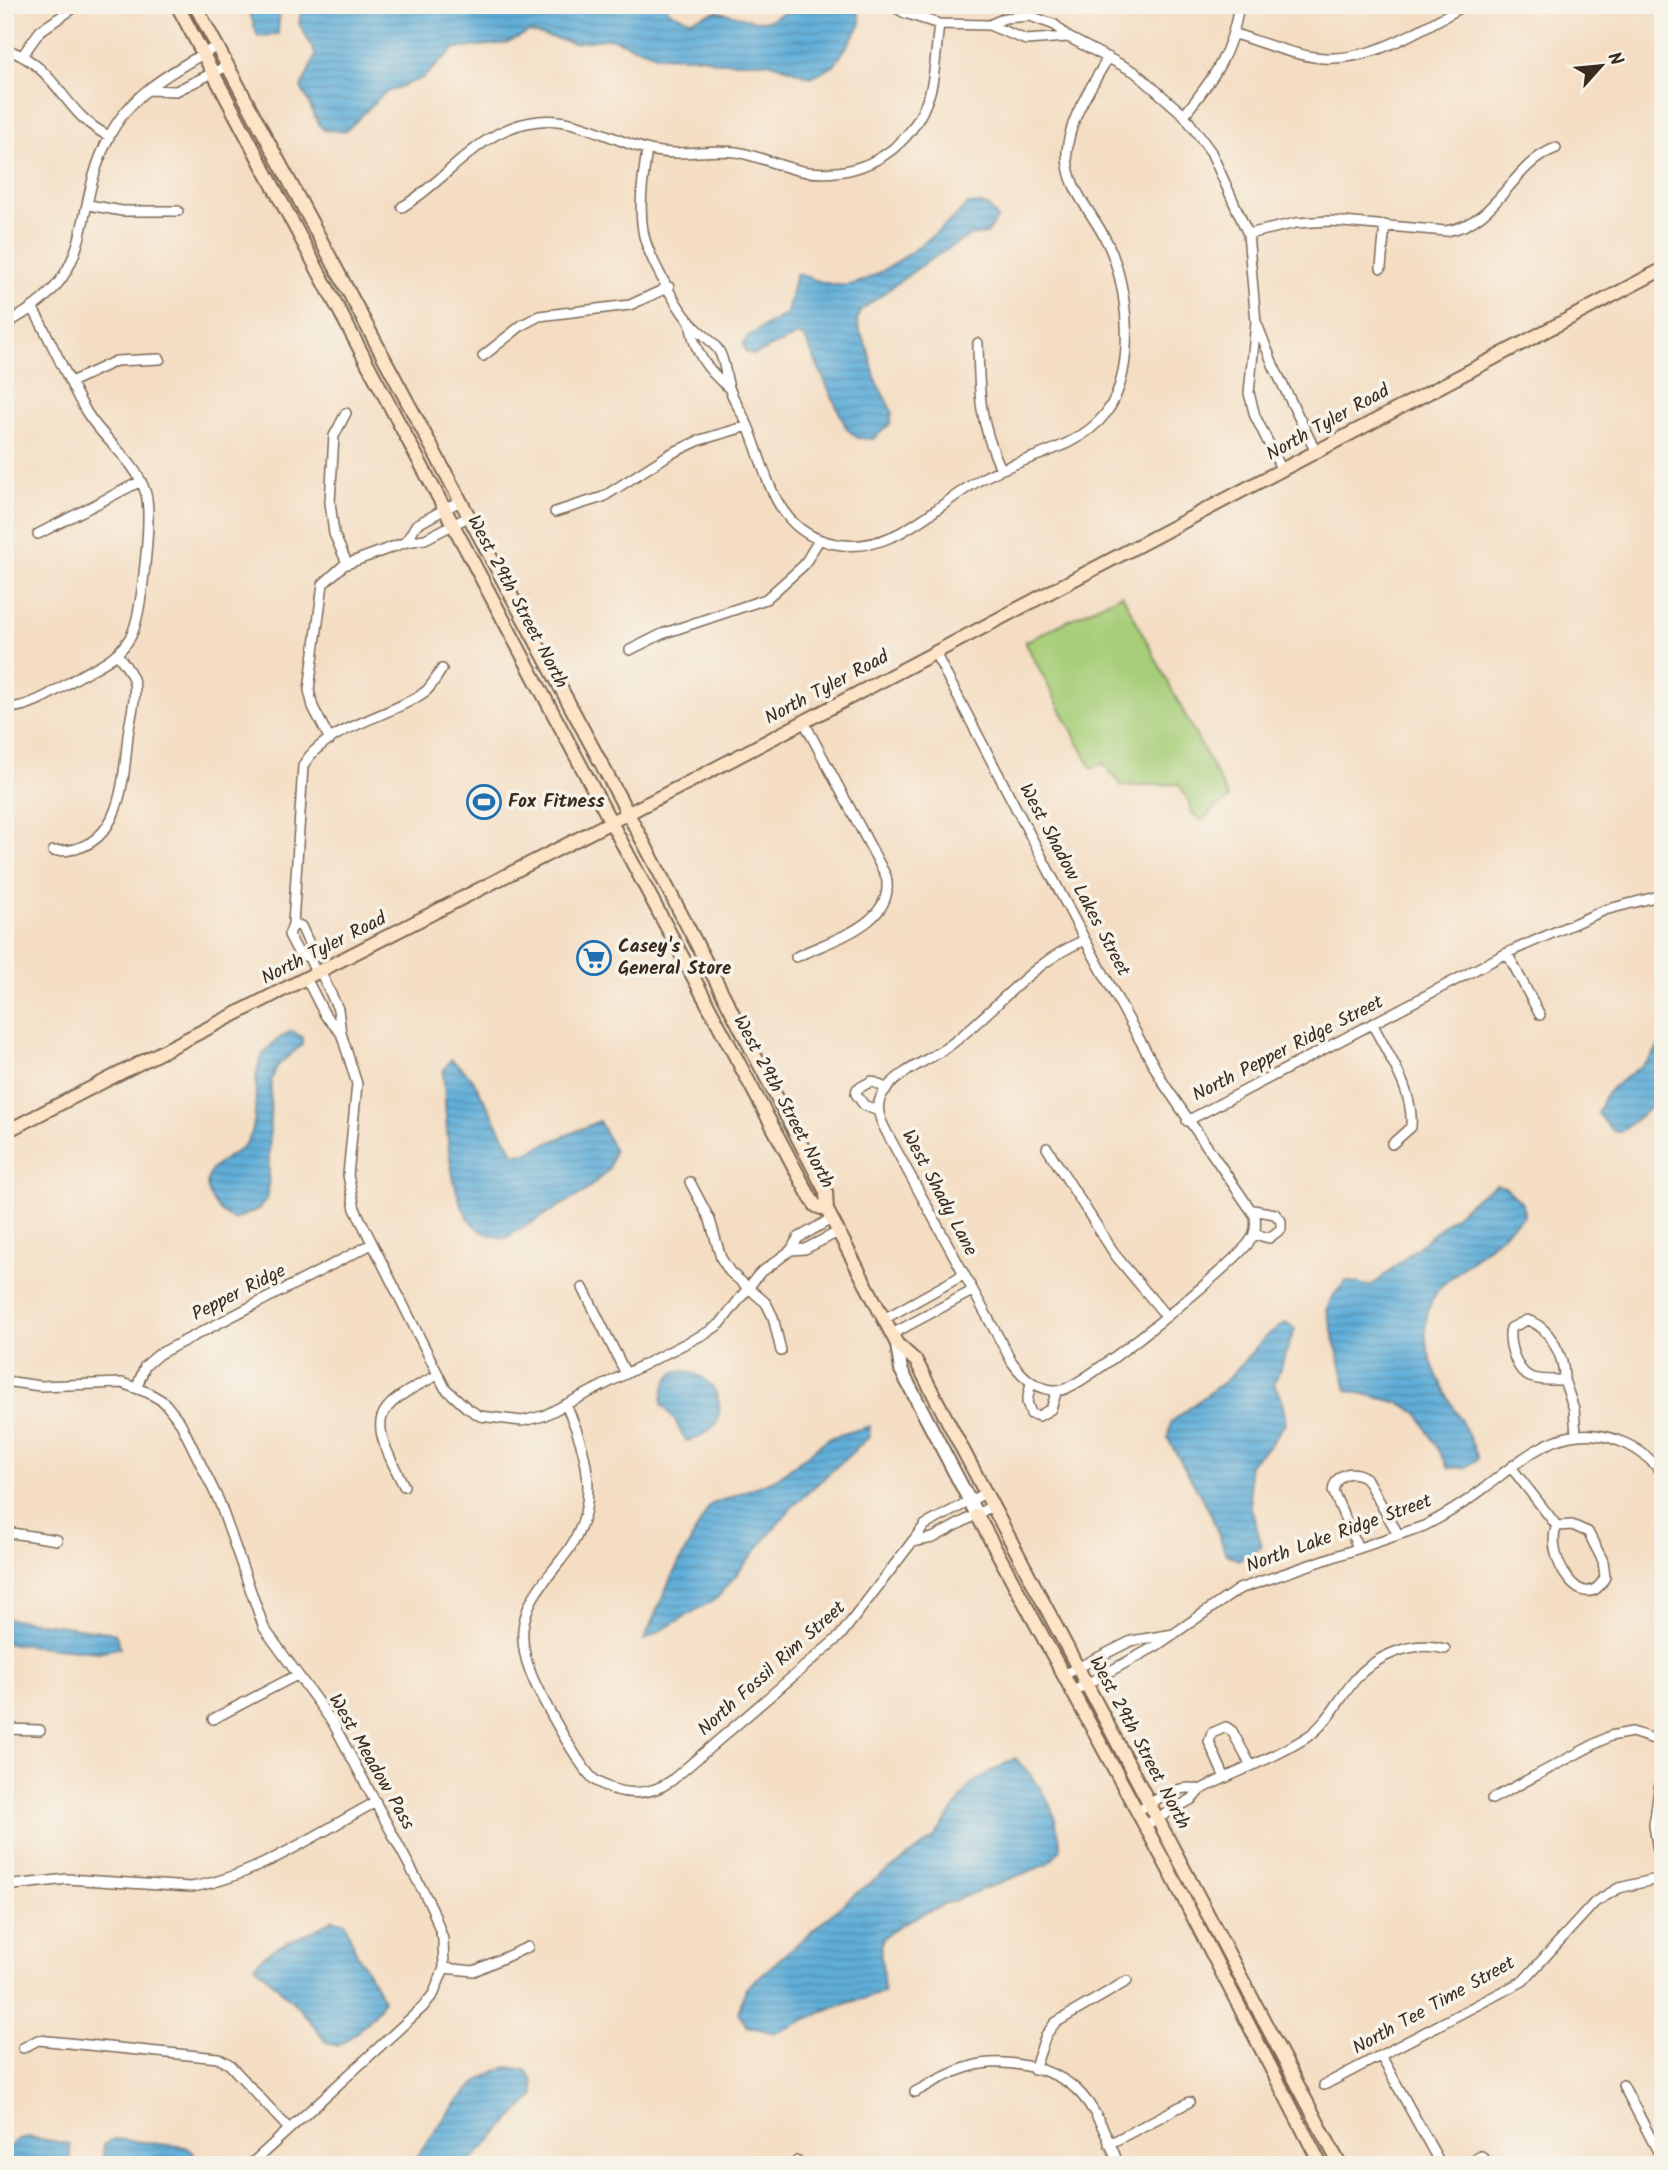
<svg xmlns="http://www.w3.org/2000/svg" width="1668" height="2170" font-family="Kalam,sans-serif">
  <defs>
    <pattern id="water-rules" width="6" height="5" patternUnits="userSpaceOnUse" patternTransform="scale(1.75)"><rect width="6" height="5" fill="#5faed9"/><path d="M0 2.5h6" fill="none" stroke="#508eaf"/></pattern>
  </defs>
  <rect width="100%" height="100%" fill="#f7f3e8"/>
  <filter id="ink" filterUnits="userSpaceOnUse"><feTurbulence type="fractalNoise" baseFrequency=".0143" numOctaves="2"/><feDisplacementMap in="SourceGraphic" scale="14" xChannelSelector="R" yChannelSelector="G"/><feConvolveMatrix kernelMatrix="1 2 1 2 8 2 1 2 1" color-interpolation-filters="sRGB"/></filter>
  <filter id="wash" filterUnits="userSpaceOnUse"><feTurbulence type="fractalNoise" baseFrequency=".00686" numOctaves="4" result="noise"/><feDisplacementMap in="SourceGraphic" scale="28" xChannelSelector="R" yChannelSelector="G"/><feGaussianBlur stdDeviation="1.57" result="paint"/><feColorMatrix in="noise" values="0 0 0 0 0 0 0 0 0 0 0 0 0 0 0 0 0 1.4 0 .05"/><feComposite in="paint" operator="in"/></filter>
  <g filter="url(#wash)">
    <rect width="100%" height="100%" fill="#f4ddc2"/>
    <!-- grass -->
    <path fill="#a7ce79" stroke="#717c4c" stroke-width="2" d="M1122,594L1229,799L1213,809L1203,821L1190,812L1191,805L1179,784L1122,786L1103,763L1092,769L1025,642Z"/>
    <!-- water -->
    <path fill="url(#water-rules)" stroke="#4d6c7c" stroke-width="2" d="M247,5H280L278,34L258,37Z
      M303,5H663L672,13L690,20L717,11L757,21L770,20L798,5H852L858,10L861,24L834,66L811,77L769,62H716L702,57L659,56L610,38L574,43L529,32L506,43L454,49L423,78L384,93L346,131L324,130C312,118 311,102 301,88L316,55L299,23Z
      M968,204C984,203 990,204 997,219L987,234L969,236L922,265L860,311L857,321L860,332L868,349L876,381L892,412L890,424L873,439L858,438L847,429L805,338L798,335L754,355L746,352L743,344L749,336L787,313L796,274C810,277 834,288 848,285C881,280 945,228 968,204Z
      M292,1031L302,1037V1045L278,1065L271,1080L268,1197L259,1209L234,1220C215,1212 195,1183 217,1165C232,1152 248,1150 253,1128C262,1086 241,1057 292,1031Z
      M1663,1041V1097L1620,1132L1613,1131L1598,1114L1604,1097L1614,1086L1648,1061Z
      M451,1059L472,1078L514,1154L526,1153L599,1121L614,1150L609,1169L586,1191L505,1238C492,1236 479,1233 471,1222C445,1186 447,1114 443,1071Z
      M1496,1185L1505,1187L1523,1204L1524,1216L1440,1287C1397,1346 1461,1403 1478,1459L1464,1468H1449L1417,1412L1400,1403L1347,1390L1327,1310L1332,1297L1346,1281L1369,1286L1378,1281L1479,1195Z
      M1286,1323L1295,1329L1274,1384L1282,1400L1286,1422L1268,1447L1249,1464L1251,1508L1262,1546L1253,1554L1239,1560L1226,1554L1210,1512L1168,1439L1171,1422L1230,1377L1268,1334Z
      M678,1371C707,1371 726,1395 717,1423C707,1433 699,1439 686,1441L674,1419L662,1404C663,1389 664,1378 678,1371Z
      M870,1426L869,1437L791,1508L717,1598L644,1640L671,1578L710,1505L776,1479L829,1438Z
      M5,1618L115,1633L120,1647L98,1652L5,1643Z
      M1015,1758C1043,1786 1056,1808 1061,1849L1048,1864C1019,1876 902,1917 885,1936C875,1947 886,1976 883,1993L831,2008L776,2033L747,2026L738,2013L746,1988L855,1894L934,1838L971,1784Z
      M333,1919L345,1923L357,1954L383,1998C381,2012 349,2040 337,2046L327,2042L300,2009L255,1965C272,1942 310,1937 333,1919Z
      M508,2067L526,2070L533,2081L535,2095L467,2165H409C441,2130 459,2081 508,2067Z
      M29,2137L70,2144V2165H5V2150L19,2139Z
      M115,2139L186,2147L193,2152L197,2165H102L104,2144Z"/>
  </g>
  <g filter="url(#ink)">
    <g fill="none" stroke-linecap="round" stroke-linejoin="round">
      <!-- minor casing -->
      <g stroke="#7c6957" stroke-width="12">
        <path id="minor" d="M891,5L905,13L939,24L989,25L1005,18L1030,16L1055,25L1068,37L1135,72L1184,115L1211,152L1248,234L1256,322L1249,393L1255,416L1282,470
          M989,25L1026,40L1068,37
          M1235,34C1260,42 1287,53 1314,57C1369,65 1418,30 1466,5
          M5,49C59,66 61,113 109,136
          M22,56L40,31L78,5
          M149,90L176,91L227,66
          M1184,115C1214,78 1232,53 1239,5
          M647,150C643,178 638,207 644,236C649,257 676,307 691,323C700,333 711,339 719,351C726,363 725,378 730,390C735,403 743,414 748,426C768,475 774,533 836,544C896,555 936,503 985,477C1024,456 1078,450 1106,413C1137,372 1129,284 1106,240C1091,210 1066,188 1067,152C1069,117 1093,86 1108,57
          M89,205L122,211H178
          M402,207C450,179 479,127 539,121C578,117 610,140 646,149C677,158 706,148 736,152C761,156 784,169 808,172C865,178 913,148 930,92C936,71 936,46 939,24
          M1248,234L1296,223L1331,221L1446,231C1499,223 1510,165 1556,148
          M1381,268L1385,225
          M690,322C694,352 706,369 729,388
          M5,324C102,275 69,216 109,137C131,92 175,70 217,46
          M1257,324L1274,367L1316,452
          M978,343C979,393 979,422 1001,469
          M483,356L522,325L539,316L630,305L669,287
          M71,382L116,361L160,359
          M346,413L334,436L330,502L334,534L347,563
          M555,512L603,497L670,454L700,440L748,426
          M38,534L141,481
          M406,542L416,525L460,501
          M630,650L662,634L766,599L804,565L819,540
          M935,653L1085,940L1164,1084L1255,1216C1256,1225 1256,1233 1250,1241C1235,1264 1084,1387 1061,1390C1039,1392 1024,1379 1012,1362L887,1133C880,1120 874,1107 883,1093C898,1071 928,1061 949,1046C996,1011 1029,963 1085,940
          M5,708C33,709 63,685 87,672C105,663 121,654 131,636C142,615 152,517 146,494C136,460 105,442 87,413C67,380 53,343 33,309
          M330,740L313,707L309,690L323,584L344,565L406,542L425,539L468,517
          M53,851C121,854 123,785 128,735C130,719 137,697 134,682C131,671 123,662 117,654
          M293,924L303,766C323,727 392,717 426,691C432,686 437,676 442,669
          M1507,953L1540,1015
          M308,956H300L289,935L293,924L301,926L312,950L308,956L317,974
          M796,957C830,940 897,924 886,876L804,722
          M321,973L338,1009L341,1033L357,1084L348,1175L355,1209L445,1388L467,1408L480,1416L522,1421L543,1416L708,1332L720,1324L759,1274L791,1250L798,1238L831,1219
          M307,980L325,1015L341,1033
          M1373,1025C1389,1057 1414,1091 1411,1127L1392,1144
          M878,1111L864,1105L856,1094L857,1089L872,1081L887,1089
          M1187,1121L1507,953L1605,910L1663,895
          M1047,1148L1116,1256L1166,1316
          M690,1182L710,1220L721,1258L730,1272L766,1303L773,1317L781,1351
          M1253,1210L1275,1214L1281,1221V1229L1269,1238L1254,1234
          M791,1250L805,1249L838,1232
          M583,1288L626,1374
          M884,1319L963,1275
          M1527,1320C1549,1326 1565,1357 1564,1380C1553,1380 1540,1381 1530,1377C1516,1371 1507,1341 1511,1328Z
          M892,1334L972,1291
          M1564,1380L1574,1409L1576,1434
          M5,1381L40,1386L122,1383L149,1393L164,1402L180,1422L219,1501L264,1628L333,1723L432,1908L443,1939L444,1968L434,1993L423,2007L250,2165
          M1031,1383L1027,1402L1031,1414L1039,1416L1051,1409L1057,1390
          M137,1387L145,1366L159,1354L372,1244
          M566,1405C590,1457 602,1511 561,1560C544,1582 526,1600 523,1629C522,1643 525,1658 530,1671C537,1691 581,1771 596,1781C620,1796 648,1797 671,1781L840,1636L925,1525L985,1493
          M1511,1467L1557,1526
          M404,1486C369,1418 368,1410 438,1375
          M1572,1525L1588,1532L1603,1561L1605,1577C1584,1620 1543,1555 1557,1526Z
          M5,1532L57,1540
          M912,1542L933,1538L992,1506
          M1358,1548L1333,1491C1336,1473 1352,1469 1366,1478L1398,1534
          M1065,1674L1131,1641L1174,1634
          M1074,1691L1156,1646L1239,1589L1424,1526C1446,1515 1465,1503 1483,1489C1526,1456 1565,1418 1622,1442C1639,1449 1652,1459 1663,1475
          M213,1719L297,1675
          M5,1729L40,1730
          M1225,1778L1209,1742L1212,1733L1226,1727L1232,1731L1251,1766
          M1492,1799L1610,1736L1632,1732L1663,1742
          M1136,1811C1157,1801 1177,1782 1200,1790
          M1144,1826L1192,1799L1200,1790C1236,1771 1276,1758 1310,1735C1329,1721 1339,1699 1354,1681C1375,1655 1413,1640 1445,1649
          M1663,1884L1654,1825L1663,1761
          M5,1886L67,1879L191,1887C254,1878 319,1832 376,1802
          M444,1968L474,1971L528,1947
          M23,2048L38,2040L218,2058L229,2064L289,2129
          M1381,2056L1441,2165
          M1034,2070L1046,2035L1055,2023L1127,1981
          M1324,2085L1523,1981L1595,1902L1619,1888L1661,1878
          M1623,2085L1663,2161
          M915,2092C932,2083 950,2072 969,2067C1000,2057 1051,2066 1076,2089C1096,2107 1109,2141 1119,2165
          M1109,2144L1189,2102
          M797,2161L799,2165
          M1465,2165L1481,2156L1490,2165"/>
      </g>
      <!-- tertiary casing -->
      <g stroke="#7c6957" stroke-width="16">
        <path id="tertiary" d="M897,1344L901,1370L977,1515"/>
      </g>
      <!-- secondary casing -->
      <g stroke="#7c6957" stroke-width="16">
        <path id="secondary" d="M177,5L810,1197L816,1206L827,1210
          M195,5L655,864L826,1192L827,1210L897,1344L916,1361L1340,2165
          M5,1132L697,778L1663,269
          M977,1515L1171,1874L1321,2165"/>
      </g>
      <!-- minor -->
      <use href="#minor" stroke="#fff" stroke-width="9"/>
      <!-- tertiary -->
      <use href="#tertiary" stroke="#fff" stroke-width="12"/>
      <!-- secondary -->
      <use href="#secondary" stroke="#fee4c6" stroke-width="12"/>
    </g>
  </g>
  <!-- icons -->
  <defs>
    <g id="stadium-ring" transform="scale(1.75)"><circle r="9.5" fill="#f7f3e8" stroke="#1f6fb2" stroke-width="1.5"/><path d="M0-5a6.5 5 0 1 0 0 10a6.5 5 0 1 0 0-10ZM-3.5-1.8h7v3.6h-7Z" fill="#1f6fb2"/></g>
    <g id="supermarket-ring" transform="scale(1.75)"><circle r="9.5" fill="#f7f3e8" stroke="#1f6fb2" stroke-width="1.5"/><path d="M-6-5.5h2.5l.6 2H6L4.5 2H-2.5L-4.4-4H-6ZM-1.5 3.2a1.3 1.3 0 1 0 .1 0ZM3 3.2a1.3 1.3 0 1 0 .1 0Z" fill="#1f6fb2"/></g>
  </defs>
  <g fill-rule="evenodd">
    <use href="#stadium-ring" x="484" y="802"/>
    <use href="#supermarket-ring" x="594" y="958"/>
  </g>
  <g text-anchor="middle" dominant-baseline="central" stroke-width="7" stroke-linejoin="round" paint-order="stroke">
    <!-- street labels -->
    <g font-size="19" fill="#3b2a1e" stroke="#f7f3e8">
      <text transform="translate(1328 423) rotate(-29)">North Tyler Road</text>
      <text transform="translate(517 602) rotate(62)">West 29th Street North</text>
      <text transform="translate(827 688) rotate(-28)">North Tyler Road</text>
      <text transform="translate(1074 880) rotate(62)">West Shadow Lakes Street</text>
      <text transform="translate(324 949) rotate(-27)">North Tyler Road</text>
      <text transform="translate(1288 1049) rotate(-27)">North Pepper Ridge Street</text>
      <text transform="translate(783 1102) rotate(62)">West 29th Street North</text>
      <text transform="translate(939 1193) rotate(62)">West Shady Lane</text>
      <text transform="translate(239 1293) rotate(-27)">Pepper Ridge</text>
      <text transform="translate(1339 1534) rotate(-20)">North Lake Ridge Street</text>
      <text transform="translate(772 1669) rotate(-42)">North Fossil Rim Street</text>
      <text transform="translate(1139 1743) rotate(62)">West 29th Street North</text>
      <text transform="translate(371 1762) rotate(60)">West Meadow Pass</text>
      <text transform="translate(1434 2006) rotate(-29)">North Tee Time Street</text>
    </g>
    <!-- poi labels -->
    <g font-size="19" font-weight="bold" fill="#3b2a1e" stroke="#f7f3e8" text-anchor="start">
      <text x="508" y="802">Fox Fitness</text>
      <text x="618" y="947">Casey's<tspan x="618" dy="22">General Store</tspan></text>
    </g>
  </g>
  <!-- margin -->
  <rect width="1668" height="2170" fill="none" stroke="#f7f3e8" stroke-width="28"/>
  <!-- north arrow -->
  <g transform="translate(1601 66) rotate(63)" stroke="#f7f3e8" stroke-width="5" paint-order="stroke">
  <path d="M0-5L12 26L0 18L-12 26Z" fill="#3b2a1e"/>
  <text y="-10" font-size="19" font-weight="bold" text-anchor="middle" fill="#3b2a1e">N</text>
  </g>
</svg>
